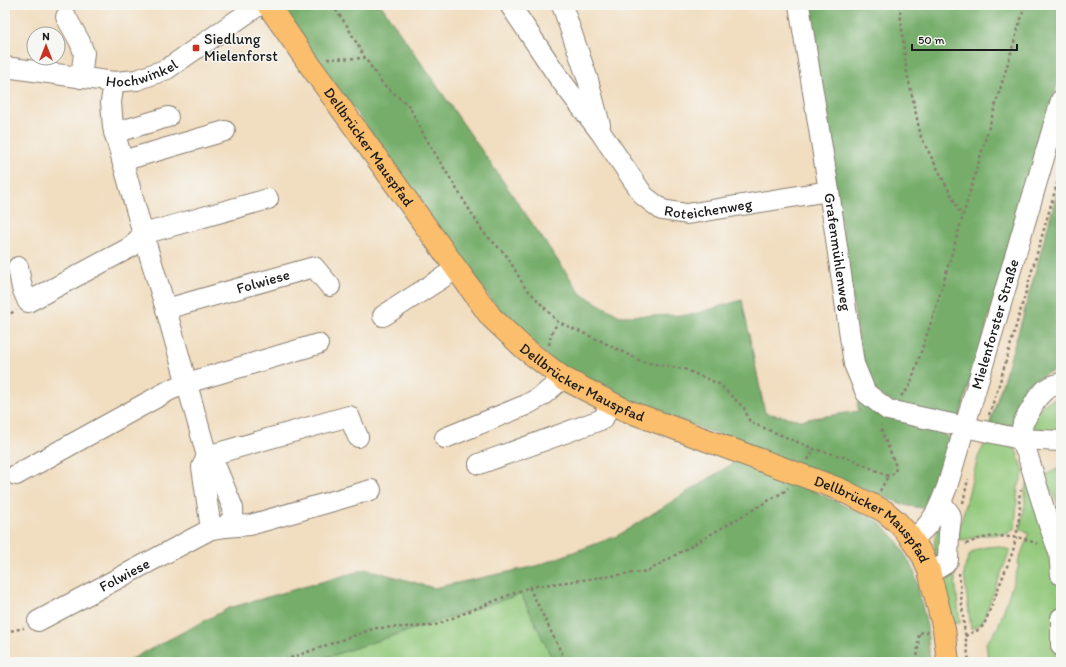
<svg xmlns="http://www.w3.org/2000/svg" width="1066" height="667" font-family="Itim,sans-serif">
  <rect width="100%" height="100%" fill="#f6f6f2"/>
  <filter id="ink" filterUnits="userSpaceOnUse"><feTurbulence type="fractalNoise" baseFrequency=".025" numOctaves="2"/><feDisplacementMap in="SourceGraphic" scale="8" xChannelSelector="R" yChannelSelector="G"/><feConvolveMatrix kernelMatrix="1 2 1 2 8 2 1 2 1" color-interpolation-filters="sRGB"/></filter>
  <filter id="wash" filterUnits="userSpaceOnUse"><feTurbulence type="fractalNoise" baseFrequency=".012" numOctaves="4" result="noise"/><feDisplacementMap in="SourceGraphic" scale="16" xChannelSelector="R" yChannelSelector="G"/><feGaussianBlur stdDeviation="0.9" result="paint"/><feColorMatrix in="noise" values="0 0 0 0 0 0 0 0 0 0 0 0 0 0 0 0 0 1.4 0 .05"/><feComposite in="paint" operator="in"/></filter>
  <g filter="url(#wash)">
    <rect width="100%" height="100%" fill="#f1ddbf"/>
    <!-- green -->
    <path fill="#93c97b" stroke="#58724c" d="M1061,398V436L1037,437L1027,426C1039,410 1041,401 1061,398Z
      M991,439L1015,448L1024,471L1018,488L1015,528L1007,534L983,535L964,540L959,539V530L978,457L985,443Z
      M1061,467V510L1044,476Z
      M1029,480L1047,526L1061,518V662H991L990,660H988L986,643L998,627L1019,565L1017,564L1029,534L1020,529L1025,504V489Z
      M943,518V553L936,560C933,540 934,536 943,518Z
      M998,546L1010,550L982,623L971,629L964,574L966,563L970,554L978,549L986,547Z
      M953,561L960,623H951L941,583Z
      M521,593L554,662H312Z"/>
    <!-- forest -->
    <path fill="#76ad6b" stroke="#496444" d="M279,5H381L581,294L620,316L691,315L742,300L765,413L801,420L859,411L857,403L869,398L937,429L948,438L952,444L934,502L923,508L908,506L644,407L580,378L549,358L501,312L479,284Z
      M808,5H1061V71L960,416L924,414L884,398L876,391L862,362Z
      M1061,178V369C1055,371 1047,372 1042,376C1035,382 1023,412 1018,422L1013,425L988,429L1020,327Z
      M743,457L879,522L896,539L914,570L927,627L930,662H554L521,594L312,662H126L229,608L367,569L434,588L536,566L617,536Z"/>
  </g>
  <g filter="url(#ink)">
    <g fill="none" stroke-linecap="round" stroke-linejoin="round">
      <!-- minor casing -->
      <g stroke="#867c6e" stroke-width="22">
        <g id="minor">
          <path id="s1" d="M510,5L559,78L601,133L644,196L662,210L687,214L829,191"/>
          <path d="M562,5L588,80L600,125"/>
          <path id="s2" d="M799,5L829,191L854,364L866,393L888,410L1020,439L1061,441"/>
          <path d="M66,17L80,42L84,53L81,78"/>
          <path id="s3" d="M5,67L114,82L137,80L167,69L259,5"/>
          <path d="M114,82L111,102L113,127L143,234L166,309L207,456L214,462L233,508C234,518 231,520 225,527"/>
          <path d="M114,133L168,117"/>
          <path d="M122,161L225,131"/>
          <path d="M18,267L22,288L28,302L131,247L143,234L268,199"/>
          <path id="s4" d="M166,309L314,267L330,286"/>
          <path d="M383,316L456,269"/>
          <path d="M1061,383L1052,386L1045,390L1038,397L1023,423L1020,439L1027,453L1049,525L1059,552L1061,575"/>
          <path d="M445,438L526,405L542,396L563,378"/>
          <path d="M207,456L349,416L358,437"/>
          <path d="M207,456L202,467L211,529"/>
          <path d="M479,464L603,419L611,403"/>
          <path d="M16,475L170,390L187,383L318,344"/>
          <path id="s5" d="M912,538C916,535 921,532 924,529C936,517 941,502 947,487L1061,100"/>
          <path d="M929,571L940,567L945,564L948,560L949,534L951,518L950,514L947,510L940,505"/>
          <path d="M1061,618V646"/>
          <path id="s6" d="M38,621L211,529L225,527L250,525L371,490"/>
        </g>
      </g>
      <!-- major casing -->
      <g stroke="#867c6e" stroke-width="24">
        <g id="major">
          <path id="s7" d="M268,5L307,61L491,317L525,349L563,378L625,410L839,489L884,511L897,522L908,534L923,556L929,571L944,629L948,662"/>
        </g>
      </g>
      <!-- path -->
      <path stroke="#867c6e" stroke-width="2.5" stroke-dasharray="3 3" stroke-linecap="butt" d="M332,5L346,24L365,58L383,84L409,106L425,137L483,232L507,256L524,286L558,322L601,341L643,362L684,369L719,384L744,408L750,422L814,449L851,459L888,476L895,473L896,466L882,432L881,425
        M898,5L900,11L906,68L921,137L962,216
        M327,59L365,58
        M5,314H10L16,310
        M549,345L551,334L558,322
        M901,396L909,388L936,307L1025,5
        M989,415L999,385L1061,170
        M808,460L814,449
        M880,491L888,476
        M963,503L968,479
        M966,544L978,539L988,537L998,536L1022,538L1038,544
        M959,573L964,626L969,662
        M529,587L648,571L785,491L788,488
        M5,632L24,628
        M965,636L978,630L984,625L1013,551L1018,527L1020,509L1019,498L1021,490
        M279,662L375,628L433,626L529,587L566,662
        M917,662L919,633L928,632"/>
      <!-- minor -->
      <use href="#minor" stroke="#fff" stroke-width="20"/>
      <!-- major -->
      <use href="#major" stroke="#fabe6d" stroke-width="22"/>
    </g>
  </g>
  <!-- markers -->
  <rect fill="#c8321e" stroke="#f6f6f2" stroke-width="1.5" x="192" y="44" width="8" height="8" rx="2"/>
  <g text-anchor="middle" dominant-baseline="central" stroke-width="3" stroke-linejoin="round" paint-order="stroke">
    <!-- poi labels -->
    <g font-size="15" fill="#1c1c1c" stroke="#f6f6f2" text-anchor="start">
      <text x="204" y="39">Siedlung<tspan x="204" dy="17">Mielenforst</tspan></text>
    </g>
    <!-- street labels -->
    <g font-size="15" fill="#1c1c1c" stroke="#f6f6f2">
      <text stroke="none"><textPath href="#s3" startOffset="139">Hochwinkel</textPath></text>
      <text stroke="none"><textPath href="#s7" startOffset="174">Dellbrücker Mauspfad</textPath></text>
      <text stroke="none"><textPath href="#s1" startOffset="303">Roteichenweg</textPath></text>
      <text stroke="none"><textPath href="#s2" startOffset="250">Grafenmühlenweg</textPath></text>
      <text stroke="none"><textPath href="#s4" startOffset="101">Folwiese</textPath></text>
      <text stroke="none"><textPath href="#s5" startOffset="233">Mielenforster Straße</textPath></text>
      <text stroke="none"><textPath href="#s7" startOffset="497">Dellbrücker Mauspfad</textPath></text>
      <text stroke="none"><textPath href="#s7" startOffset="821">Dellbrücker Mauspfad</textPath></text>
      <text stroke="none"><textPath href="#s6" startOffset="98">Folwiese</textPath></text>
    </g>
  </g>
  <!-- margin -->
  <rect width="1066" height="667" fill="none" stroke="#f6f6f2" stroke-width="20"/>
  <!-- north arrow -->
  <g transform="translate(46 46)"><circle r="19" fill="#f6f6f2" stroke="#9f9f9c"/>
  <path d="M0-3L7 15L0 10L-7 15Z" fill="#c8321e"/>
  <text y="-6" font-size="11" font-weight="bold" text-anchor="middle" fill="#1c1c1c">N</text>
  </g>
  <!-- scale -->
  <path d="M912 44v6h105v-6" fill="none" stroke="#1c1c1c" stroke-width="2"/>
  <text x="918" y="44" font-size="12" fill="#1c1c1c" stroke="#f6f6f2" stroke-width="3" paint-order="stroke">50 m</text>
</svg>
